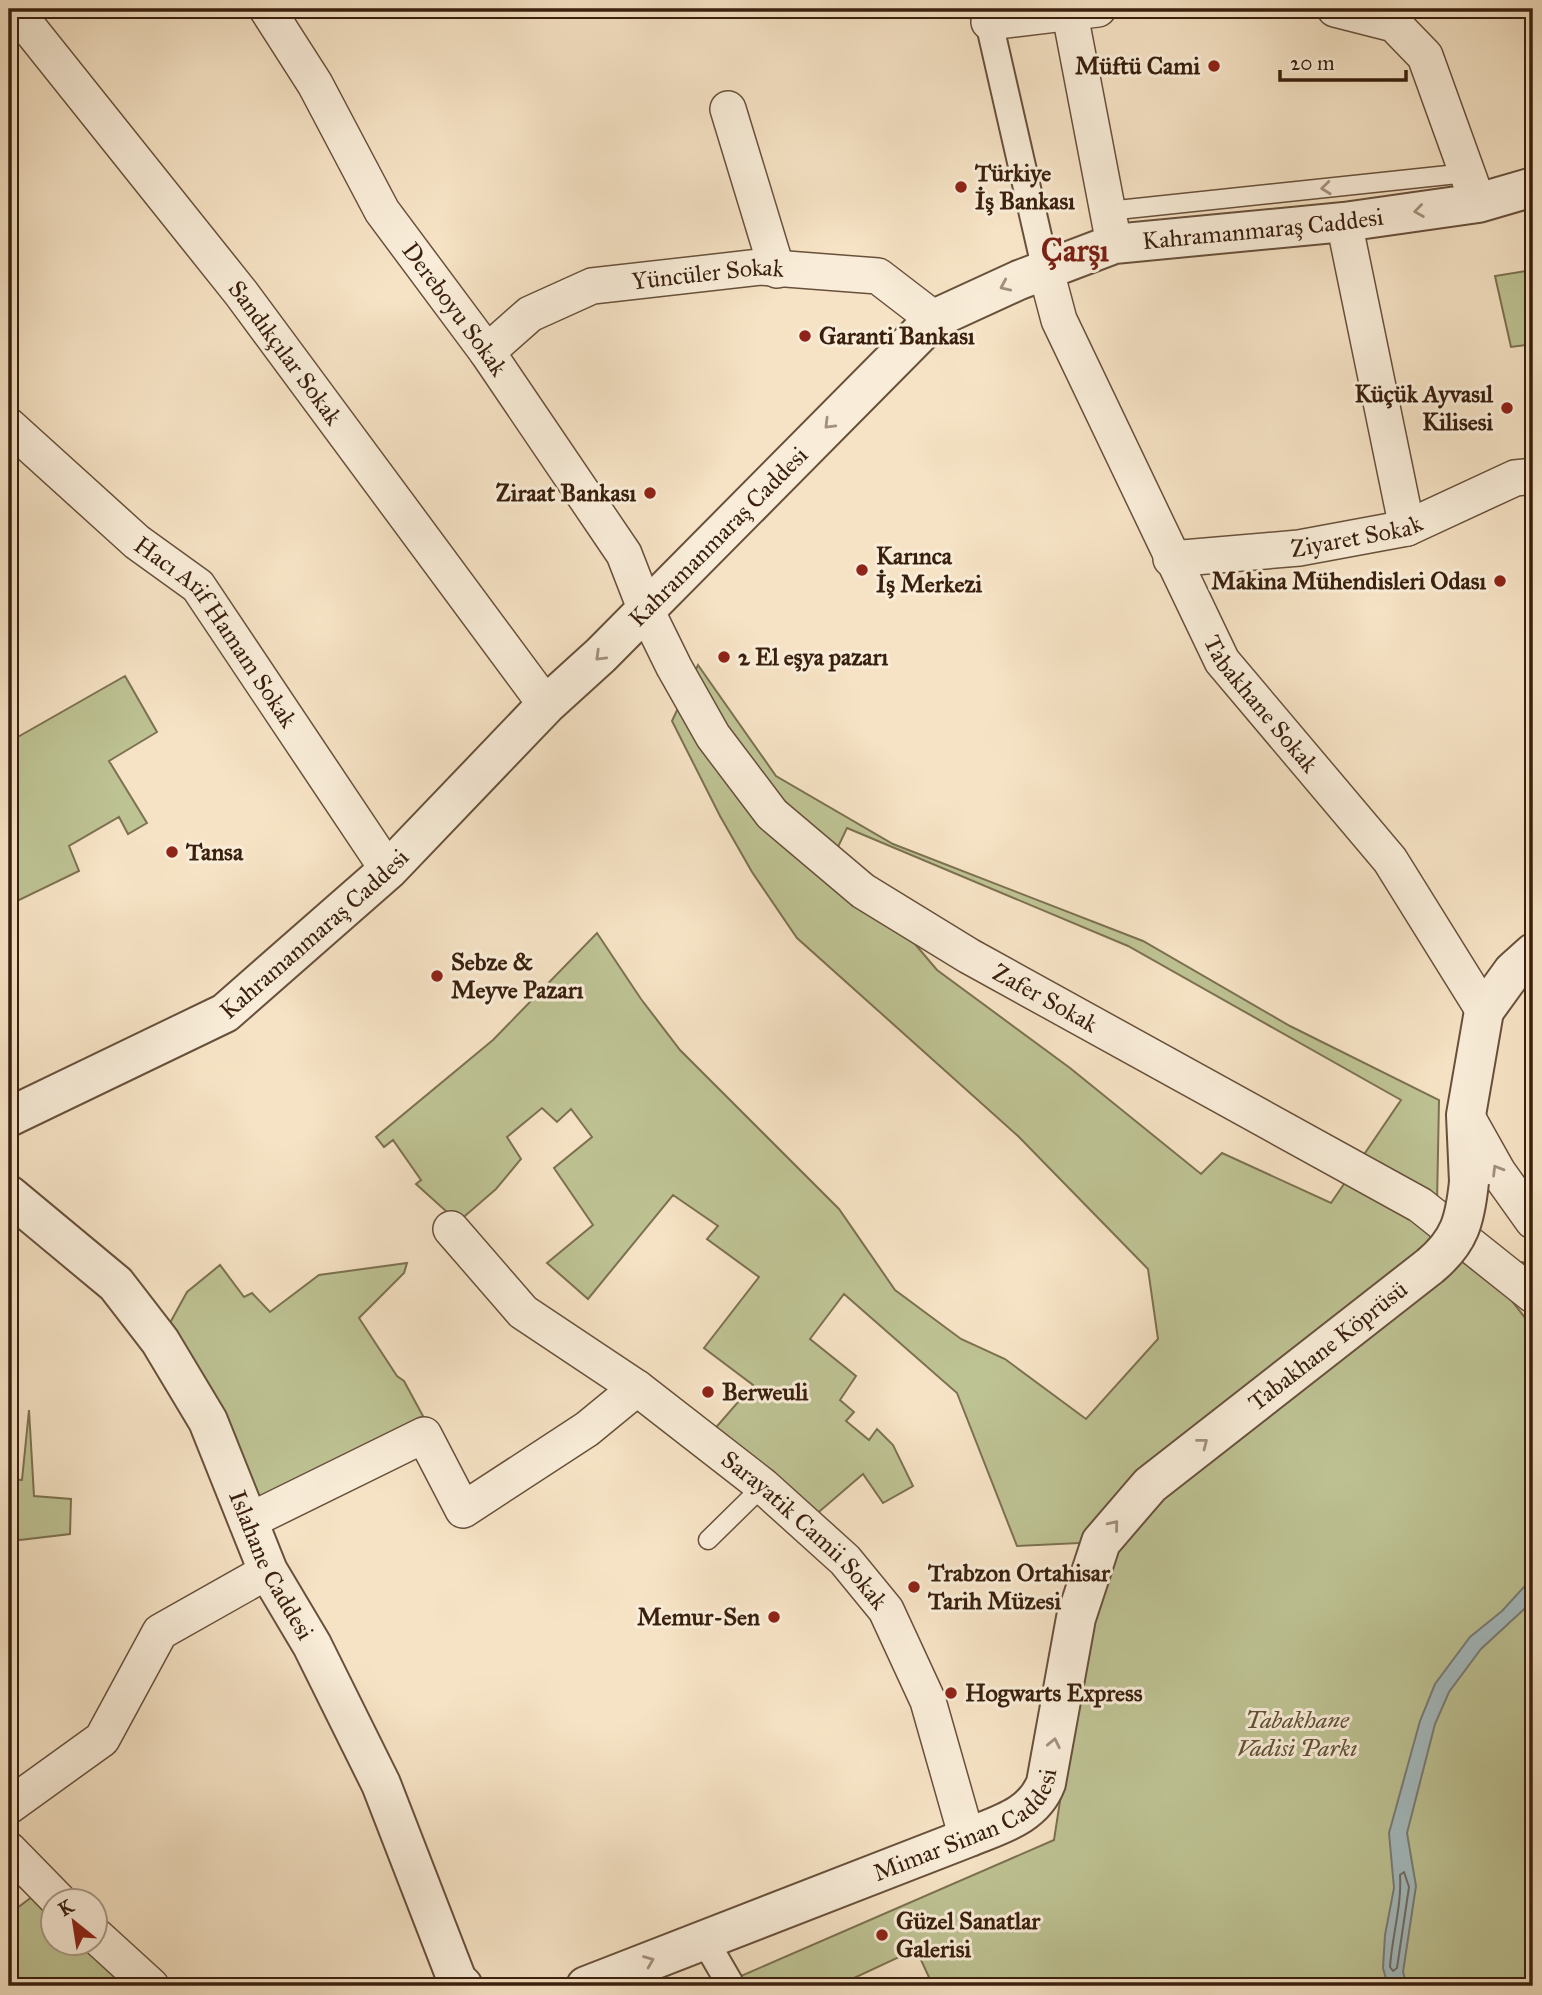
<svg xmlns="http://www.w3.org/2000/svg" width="1542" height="1995" font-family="'IM FELL Great Primer',serif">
  <rect width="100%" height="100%" fill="#f6e3c5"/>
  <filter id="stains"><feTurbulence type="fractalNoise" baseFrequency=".00286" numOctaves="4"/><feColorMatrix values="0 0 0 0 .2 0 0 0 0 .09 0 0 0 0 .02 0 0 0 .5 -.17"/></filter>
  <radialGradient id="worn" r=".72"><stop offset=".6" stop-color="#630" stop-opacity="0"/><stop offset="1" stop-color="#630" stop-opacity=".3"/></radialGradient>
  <!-- green -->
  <path fill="#bec394" stroke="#7c7150" stroke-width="2" fill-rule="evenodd" d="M1533,270V344L1511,347L1495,276Z
    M698,665L776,776L893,844L1143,941L1290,1026L1439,1100L1436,1255L1531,1263L1484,1265L1533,1328V1986H933L916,1949L837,1986H718L1054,1840L1100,1542L1017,1546L957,1393L844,1294L810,1339L856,1376L840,1400L854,1412L846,1421L869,1440L877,1429L893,1445L913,1486L883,1503L863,1474L813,1517L712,1432L753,1385L704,1348L759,1277L707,1239L718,1226L673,1195L588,1299L547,1263L593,1225L554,1168L592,1137L571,1109L557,1122L542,1108L507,1137L521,1159L496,1189L458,1222L416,1184L421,1180L393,1140L384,1147L376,1137L493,1040L597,933L641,999L680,1050L839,1209L895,1290L961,1339L1005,1359L1086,1419L1158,1339L1148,1269L1018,1136L797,938L752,872L720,816L672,721ZM847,828L1128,946L1401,1100L1331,1203L1222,1153L1201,1174L1070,1068L937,970L836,851Z
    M125,676L157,732L109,761L147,823L128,834L119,817L69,846L79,871L9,905V742Z
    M407,1263L404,1273L359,1318L397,1376L404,1381L430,1429L251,1514L160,1341L187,1292L220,1265L244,1297L252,1293L270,1312L319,1275Z
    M29,1410L34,1496L71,1499L70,1534L20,1540L9,1536V1479L22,1480Z
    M44,1888L52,1900V1942H94L151,1986H9V1914Z"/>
  <!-- water -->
  <path fill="#a3bbc0" stroke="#797d78" stroke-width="2" d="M1533,1577V1601L1481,1649L1449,1692L1435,1724L1407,1833L1416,1886L1403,1972L1407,1986H1388L1383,1968L1385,1935L1394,1888L1389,1833L1420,1721L1435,1684L1470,1637L1502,1611Z"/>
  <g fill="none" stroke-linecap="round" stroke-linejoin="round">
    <!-- shore -->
    <path stroke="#6e6d66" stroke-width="2" d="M1404,1872L1409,1887L1397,1968L1393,1971L1390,1967C1392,1936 1402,1905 1400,1875Z"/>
    <!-- service casing -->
    <g stroke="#68503b" stroke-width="21">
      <path id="service" d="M1108,211L1467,173
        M708,1540L763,1486"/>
    </g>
    <!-- pedestrian casing -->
    <g stroke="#68503b" stroke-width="30">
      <path id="pedestrian" d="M981,9L989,22L1046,271
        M704,1939L729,1982"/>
    </g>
    <!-- minor casing -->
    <g stroke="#68503b" stroke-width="38">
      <g id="minor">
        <path id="s1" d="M14,9L241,293L546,705"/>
        <path id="s2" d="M267,9L315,84L382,211L487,352L624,554L645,608L674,667L713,736L772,814L863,891L969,956L1420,1205L1533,1295"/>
        <path d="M1069,9L1114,244"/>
        <path d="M1335,9L1394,24L1425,56L1478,203"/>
        <path d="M989,22L1098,9"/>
        <path d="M728,109L777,270"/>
        <path d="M1344,222L1407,528"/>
        <path id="s3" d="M1046,271L1059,320L1222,661L1390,860L1484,1011"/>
        <path id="s4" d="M487,352L530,314L592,286L760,267L878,276L934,319"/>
        <path id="s5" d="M9,426L137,542L198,586L388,870"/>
        <path id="s6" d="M1171,559L1299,548L1407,528L1515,478L1533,476"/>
        <path d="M1466,1115L1498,1172L1533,1221"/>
        <path id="s7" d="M451,1229L523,1312L637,1388L763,1486L845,1560L886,1610L928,1701L967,1838"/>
        <path d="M247,1522L424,1435L463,1510L587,1429L637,1388"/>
        <path d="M9,1806L102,1739L160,1632L268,1571"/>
        <path d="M9,1850L58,1900"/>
        <path d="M94,1934L151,1986"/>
      </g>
    </g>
    <!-- tertiary casing -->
    <g stroke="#68503b" stroke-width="42">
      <g id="tertiary">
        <path id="s8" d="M9,1117L225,1013L388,870L546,705L601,655L934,319L1019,280L1114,244L1344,222L1478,203L1533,187"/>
        <path d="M1469,1182L1466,1115L1484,1011L1513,971L1533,953"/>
        <path id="s9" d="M9,1195L116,1284L160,1341L208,1421L268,1571L312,1645L381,1784L457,1980L463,1986"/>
        <path id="s10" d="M586,1986L967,1838C998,1825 1033,1817 1046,1783L1076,1618L1101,1542L1150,1485L1430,1266"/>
      </g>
    </g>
    <!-- service -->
    <use href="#service" stroke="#f9edd9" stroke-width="18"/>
    <!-- pedestrian -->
    <use href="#pedestrian" stroke="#f9edd9" stroke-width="26"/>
    <!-- minor -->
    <use href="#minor" stroke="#f9edd9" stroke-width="35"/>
    <!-- tertiary -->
    <use href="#tertiary" stroke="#f9edd9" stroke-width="38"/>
    <!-- tertiary-bridge casing -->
    <g stroke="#68503b" stroke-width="42" stroke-linecap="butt">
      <path id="tertiary-bridge" d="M1430,1266C1460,1241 1465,1220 1469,1182"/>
    </g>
    <!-- tertiary-bridge -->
    <use href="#tertiary-bridge" stroke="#f9edd9" stroke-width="38"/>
  </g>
  <!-- one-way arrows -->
  <defs><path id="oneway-chevron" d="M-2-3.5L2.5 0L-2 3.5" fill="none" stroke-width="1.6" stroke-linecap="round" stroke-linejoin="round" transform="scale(1.75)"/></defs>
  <g stroke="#a3907d">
    <use href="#oneway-chevron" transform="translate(1326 188) rotate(174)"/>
    <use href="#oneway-chevron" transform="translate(1419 211) rotate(172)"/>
    <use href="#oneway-chevron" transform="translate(1005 286) rotate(156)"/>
    <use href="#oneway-chevron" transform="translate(829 424) rotate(135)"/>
    <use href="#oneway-chevron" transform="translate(600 656) rotate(136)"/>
    <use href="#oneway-chevron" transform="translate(1497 1170) rotate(-121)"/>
    <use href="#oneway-chevron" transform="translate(1203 1443) rotate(-38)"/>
    <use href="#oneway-chevron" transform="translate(1114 1525) rotate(-51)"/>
    <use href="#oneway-chevron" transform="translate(1054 1743) rotate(-78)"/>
    <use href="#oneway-chevron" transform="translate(649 1961) rotate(-22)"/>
  </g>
  <!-- markers -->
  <g fill="#8f2418" stroke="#f9edd9" stroke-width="2.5">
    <circle cx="1214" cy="66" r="7"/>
    <circle cx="961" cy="187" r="7"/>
    <circle cx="805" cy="336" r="7"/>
    <circle cx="1507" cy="408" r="7"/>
    <circle cx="650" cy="493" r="7"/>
    <circle cx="862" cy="570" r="7"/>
    <circle cx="1500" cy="581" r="7"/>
    <circle cx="724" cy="657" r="7"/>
    <circle cx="172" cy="852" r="7"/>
    <circle cx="437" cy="976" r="7"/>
    <circle cx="708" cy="1392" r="7"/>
    <circle cx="914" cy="1587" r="7"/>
    <circle cx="774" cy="1617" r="7"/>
    <circle cx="951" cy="1693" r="7"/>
    <circle cx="882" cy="1935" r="7"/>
  </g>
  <g text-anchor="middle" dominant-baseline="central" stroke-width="6" stroke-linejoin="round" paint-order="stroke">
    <!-- poi labels -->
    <g font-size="24" font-weight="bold" fill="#391f0d" stroke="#f9edd9" text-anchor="start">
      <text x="1200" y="66" text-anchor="end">Müftü Cami</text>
      <text x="975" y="173">Türkiye<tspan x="975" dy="28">İş Bankası</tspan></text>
      <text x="819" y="336">Garanti Bankası</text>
      <text x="1493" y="394" text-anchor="end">Küçük Ayvasıl<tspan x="1493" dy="28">Kilisesi</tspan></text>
      <text x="636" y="493" text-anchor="end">Ziraat Bankası</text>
      <text x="876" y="556">Karınca<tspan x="876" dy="28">İş Merkezi</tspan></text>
      <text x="1486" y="581" text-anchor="end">Makina Mühendisleri Odası</text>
      <text x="738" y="657">2 El eşya pazarı</text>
      <text x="186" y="852">Tansa</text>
      <text x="451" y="962">Sebze &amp;<tspan x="451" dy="28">Meyve Pazarı</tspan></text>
      <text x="722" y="1392">Berweuli</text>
      <text x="928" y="1573">Trabzon Ortahisar<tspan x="928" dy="28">Tarih Müzesi</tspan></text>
      <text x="760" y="1617" text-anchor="end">Memur-Sen</text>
      <text x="965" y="1693">Hogwarts Express</text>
      <text x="896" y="1921">Güzel Sanatlar<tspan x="896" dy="28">Galerisi</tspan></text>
    </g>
    <!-- street labels -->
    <g font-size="24" fill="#391f0d" stroke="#f9edd9">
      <text stroke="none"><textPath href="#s8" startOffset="1577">Kahramanmaraş Caddesi</textPath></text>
      <text stroke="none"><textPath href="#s4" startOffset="242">Yüncüler Sokak</textPath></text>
      <text stroke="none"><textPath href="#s2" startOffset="355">Dereboyu Sokak</textPath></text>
      <text stroke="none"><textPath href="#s1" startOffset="438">Sandıkçılar Sokak</textPath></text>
      <text stroke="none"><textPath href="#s6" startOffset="187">Ziyaret Sokak</textPath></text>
      <text stroke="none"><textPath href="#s8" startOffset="926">Kahramanmaraş Caddesi</textPath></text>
      <text stroke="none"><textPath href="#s5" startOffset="294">Hacı Arif Hamam Sokak</textPath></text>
      <text stroke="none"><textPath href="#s3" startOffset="486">Tabakhane Sokak</textPath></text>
      <text stroke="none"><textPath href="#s8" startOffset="359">Kahramanmaraş Caddesi</textPath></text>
      <text stroke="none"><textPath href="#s2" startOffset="1284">Zafer Sokak</textPath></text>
      <text stroke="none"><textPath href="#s10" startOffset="1057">Tabakhane Köprüsü</textPath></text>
      <text stroke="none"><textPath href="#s7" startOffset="467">Sarayatik Camii Sokak</textPath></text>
      <text stroke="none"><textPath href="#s9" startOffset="462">Islahane Caddesi</textPath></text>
      <text stroke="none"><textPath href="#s10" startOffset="416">Mimar Sinan Caddesi</textPath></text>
    </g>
    <!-- park labels -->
    <g font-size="24" font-style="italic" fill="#615036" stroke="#f9edd9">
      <text x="1297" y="1720">Tabakhane<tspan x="1297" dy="28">Vadisi Parkı</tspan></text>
    </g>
    <!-- district labels -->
    <g font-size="32" font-weight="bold" fill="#7a1f14" stroke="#f9edd9">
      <text x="1075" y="250">Çarşı</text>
    </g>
  </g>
  <!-- margin -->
  <rect width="1542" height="1995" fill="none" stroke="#f6e3c5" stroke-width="35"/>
  <rect x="10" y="10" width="1521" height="1974" fill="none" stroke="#391f0d" stroke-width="3.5"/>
  <rect x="18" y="18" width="1507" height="1960" fill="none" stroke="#391f0d" stroke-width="2"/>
  <!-- north arrow -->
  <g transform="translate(74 1922) rotate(330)"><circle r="33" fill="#f9edd9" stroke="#ac9b87" stroke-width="2"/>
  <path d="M0-5L12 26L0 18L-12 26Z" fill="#8f2418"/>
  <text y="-10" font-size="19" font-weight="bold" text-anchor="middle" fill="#391f0d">K</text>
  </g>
  <!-- scale -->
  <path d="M1280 70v10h126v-10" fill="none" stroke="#391f0d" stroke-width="3.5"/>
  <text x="1290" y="70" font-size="21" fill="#391f0d" stroke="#f9edd9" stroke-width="5" paint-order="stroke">20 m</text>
  <rect width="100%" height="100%" filter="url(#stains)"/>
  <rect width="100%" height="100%" fill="url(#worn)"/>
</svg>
